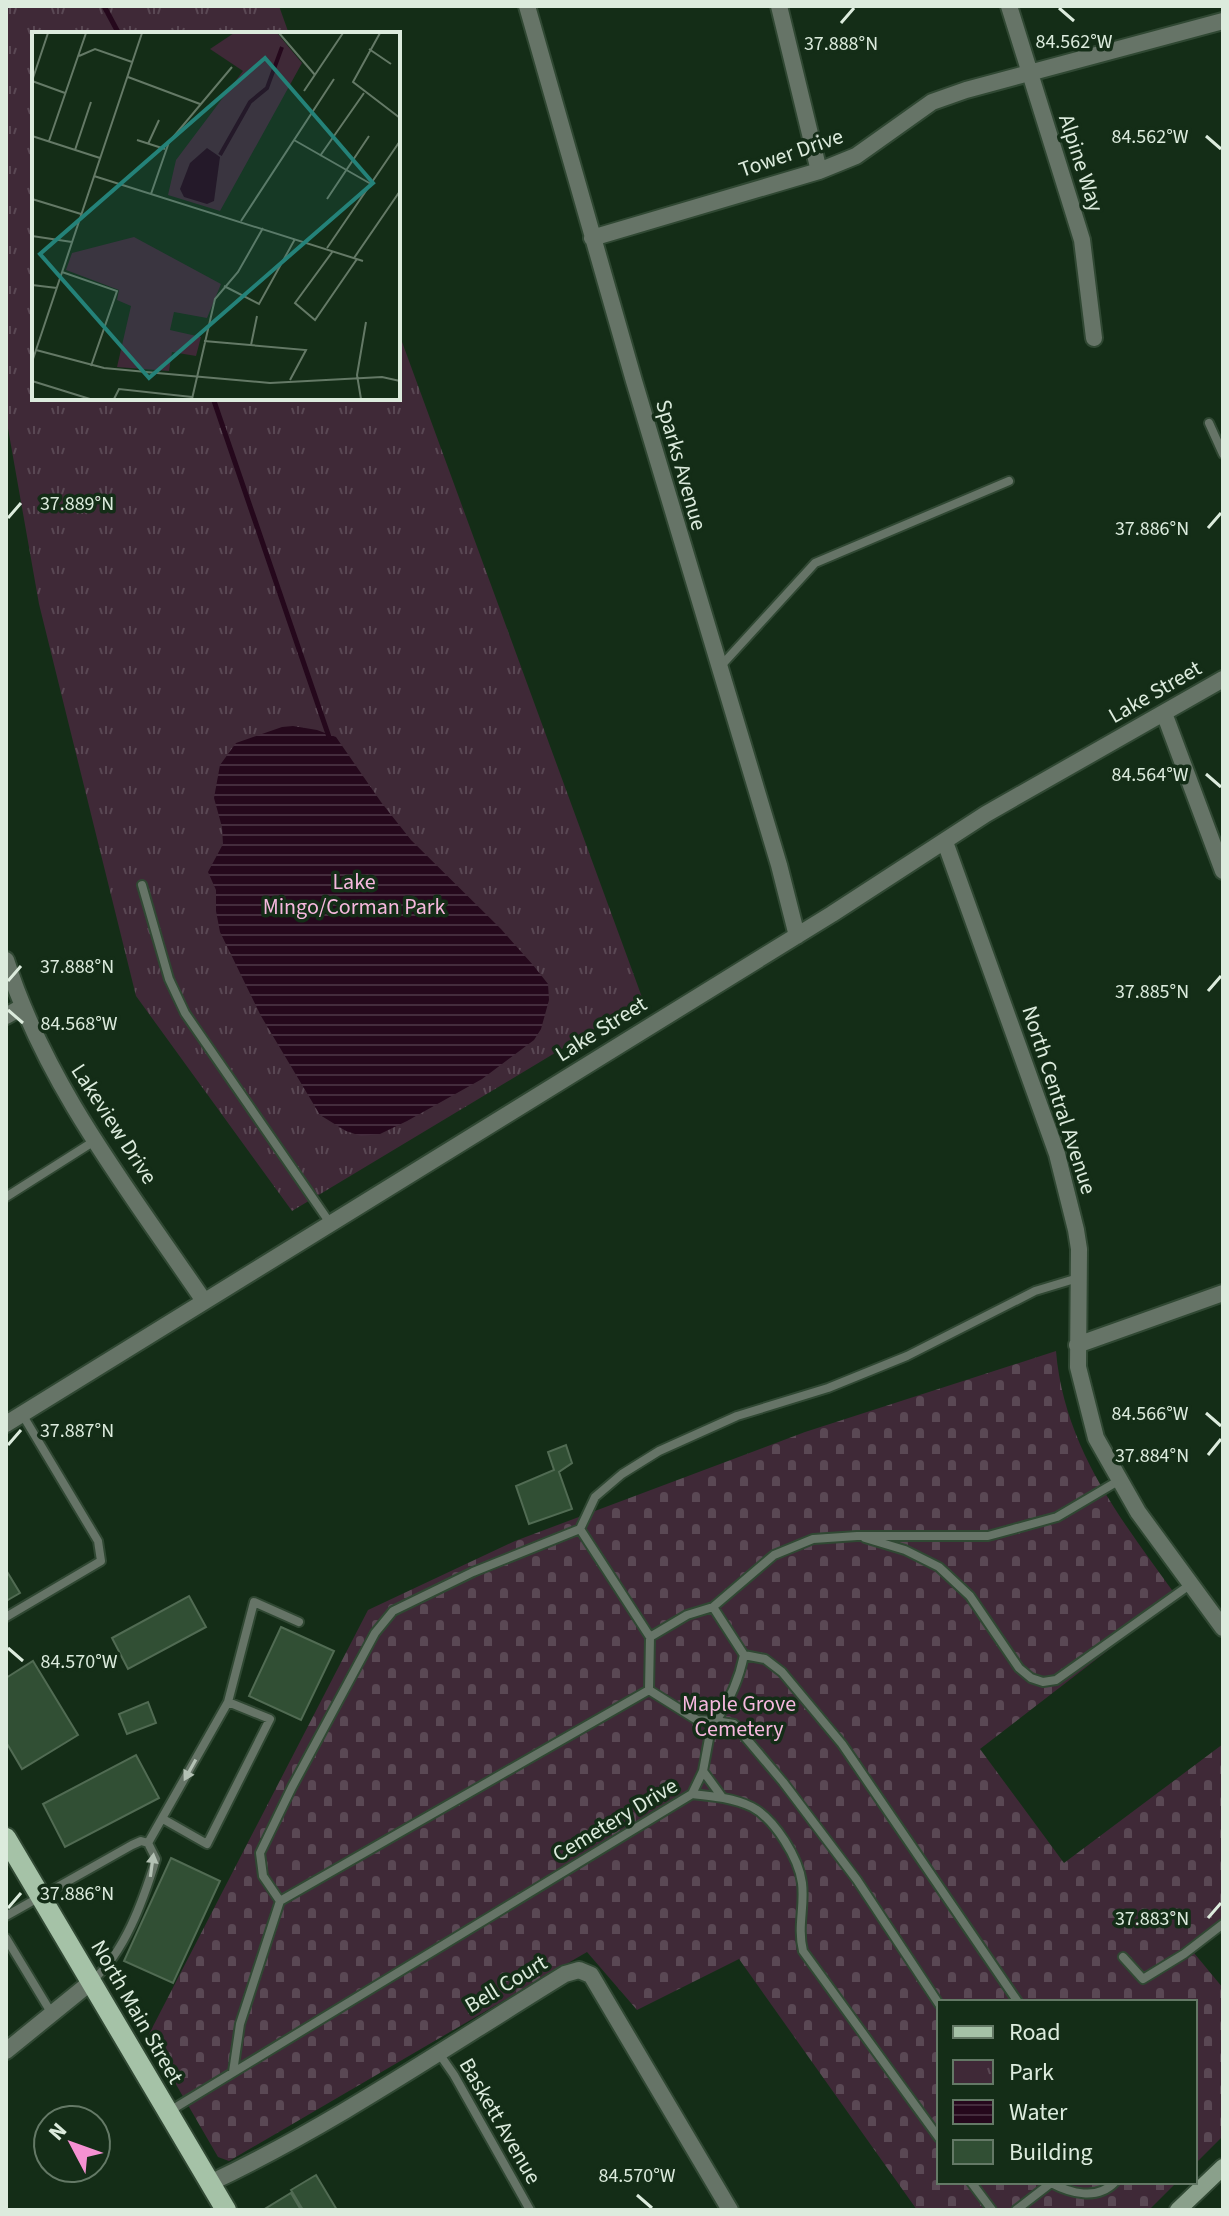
<svg xmlns="http://www.w3.org/2000/svg" width="1229" height="2216" font-family="'Source Sans 3',sans-serif">
  <defs>
    <pattern id="cemetery-stones" width="16" height="16" patternUnits="userSpaceOnUse" patternTransform="scale(2)"><rect width="16" height="16" fill="#3f2937"/><path d="M2 7V4a2 2 0 0 1 4 0v3zM10 15v-3a2 2 0 0 1 4 0v3z" fill="#5a4854"/></pattern>
    <pattern id="park-tufts" width="24" height="20" patternUnits="userSpaceOnUse" patternTransform="scale(2)"><rect width="24" height="20" fill="#3f2937"/><path d="M3 7l-1-3M5 7V3M7 7l1-3M15 17l-1-3M17 17v-4M19 17l1-3" fill="none" stroke="#5a4854"/></pattern>
    <pattern id="water-rules" width="6" height="5" patternUnits="userSpaceOnUse" patternTransform="scale(2)"><rect width="6" height="5" fill="#25081c"/><path d="M0 2.5h6" fill="none" stroke="#442c3d"/></pattern>
  </defs>
  <rect width="100%" height="100%" fill="#142d17"/>
  <!-- cemetery -->
  <path fill="url(#cemetery-stones)" d="M1056,1351C1064,1448 1122,1521 1177,1597L980,1749L1064,1863L1223,1744V1930L1194,1953L1223,1988V2136L1195,2164V2002H939V2182H1177L1149,2210H917L739,1959L637,2010L587,1952L229,2161L218,2157L148,2036L368,1610L515,1541L805,1432Z"/>
  <!-- park -->
  <path fill="url(#park-tufts)" d="M6,6H279L289,34H34V398H398V331L643,1000L292,1211L136,996L39,604L6,417Z"/>
  <!-- water -->
  <path fill="url(#water-rules)" d="M293,726L317,730L336,737L381,802L411,840L501,929L533,965L548,984L549,1000L541,1029L534,1040L482,1079L407,1121L380,1134L361,1136L346,1131L320,1115L261,1016L220,932L216,911V890L208,872L223,844L222,827L214,798L220,765L236,743L282,727Z"/>
  <g fill="none" stroke-linecap="round" stroke-linejoin="round">
    <!-- stream -->
    <path stroke="#25081c" stroke-width="5" d="M104,6L119,34
      M213,398L329,737"/>
  </g>
  <!-- building -->
  <path fill="#314f34" stroke="#516b53" stroke-width="2" d="M566,1445L572,1463L559,1472L572,1509L529,1524L516,1486L554,1470L548,1452Z
    M6,1570L20,1593L6,1601Z
    M189,1596L206,1627L128,1669L112,1638Z
    M281,1627L334,1651L301,1720L249,1696Z
    M33,1661L78,1735L22,1769L6,1742V1678Z
    M148,1702L156,1723L127,1734L119,1714Z
    M136,1755L159,1798L65,1847L43,1804Z
    M171,1858L220,1881L173,1983L124,1961Z
    M316,2175L337,2210H303L291,2190Z
    M291,2193L301,2210H263Z"/>
  <g fill="none" stroke-linecap="round" stroke-linejoin="round">
    <!-- service casing -->
    <g stroke="#304833" stroke-width="12">
      <path id="service" d="M1209,423L1223,454
        M719,668L815,563L1009,481
        M142,885L169,979L185,1013L330,1223
        M6,1197L96,1140
        M580,1529L595,1497L622,1474L659,1451L737,1416L828,1388L907,1356L1035,1291L1078,1278
        M865,1538L905,1550L939,1567L970,1596L1019,1668L1031,1678L1043,1682L1056,1680L1191,1584
        M713,1607L774,1555L813,1539L857,1536H988L1057,1517L1118,1481
        M6,1617L101,1561L98,1541L22,1414
        M744,1655L765,1659L782,1672L842,1744L1018,2002
        M703,1771L722,1797
        M692,1794L703,1771L710,1733L716,1721L734,1724L783,1782L857,1880L939,2004
        M163,1819L207,1844L270,1719L228,1702
        M148,1843L228,1702L254,1602L299,1622
        M280,1901L649,1690L650,1637L687,1615L713,1607L744,1655C739,1680 730,1700 716,1721L697,1720L649,1690
        M6,1916L132,1845L141,1841L148,1843L156,1859C143,1901 125,1952 92,1981
        M6,1938L52,2014
        M1123,1957L1143,1979L1184,1954L1223,1924
        M438,2052L454,2075L530,2210
        M233,2072L240,2024L280,1901L263,1876L260,1853L292,1787L375,1633L393,1611L473,1572L580,1529L650,1637
        M168,2112L692,1794C712,1796 734,1798 752,1807C775,1819 799,1859 802,1883C805,1907 797,1926 803,1951L939,2138
        M971,2182L992,2210
        M1016,2210L1051,2183C1070,2193 1097,2201 1115,2182"/>
    </g>
    <!-- minor casing -->
    <g stroke="#304833" stroke-width="20">
      <path id="minor" d="M527,6L634,381L779,865L797,936
        M779,6L819,171
        M1009,6L1082,240L1094,338
        M592,238L819,171L856,156L932,102L966,90L1223,21
        M1164,713L1223,871
        M945,842L1057,1154L1076,1230L1079,1249L1078,1367L1096,1438L1138,1512L1223,1628
        M6,960C46,1086 131,1193 204,1301
        M6,1016L22,1007
        M1077,1345L1223,1293
        M6,1424L832,914L986,814L1223,679
        M6,2051L91,1982
        M210,2183C333,2125 449,2045 565,1974L579,1970L591,1975L730,2210"/>
    </g>
    <!-- secondary casing -->
    <g stroke="#304833" stroke-width="20">
      <path id="secondary" d="M1178,2210L1223,2167"/>
    </g>
    <!-- primary casing -->
    <g stroke="#304833" stroke-width="24">
      <path id="primary" d="M6,1838L226,2210"/>
    </g>
    <!-- service -->
    <use href="#service" stroke="#667467" stroke-width="8"/>
    <!-- minor -->
    <use href="#minor" stroke="#667467" stroke-width="16"/>
    <!-- secondary -->
    <use href="#secondary" stroke="#8aa08b" stroke-width="16"/>
    <!-- primary -->
    <use href="#primary" stroke="#a5c2a7" stroke-width="20"/>
  </g>
  <!-- one-way arrows -->
  <defs><path id="oneway-solid" d="M-6-.8H1V-3.2L6.5 0L1 3.2V.8H-6Z" transform="scale(2)"/></defs>
  <g fill="#b3c1b4">
    <use href="#oneway-solid" transform="translate(190 1770) rotate(119)"/>
    <use href="#oneway-solid" transform="translate(152 1865) rotate(-82)"/>
  </g>
  <!-- ticks -->
  <path fill="none" stroke="#dcebdd" stroke-width="3" d="M1059,8L1074,21M841,23L854,8M1206,136L1221,149M8,518L21,503M1208,528L1221,513M1206,774L1221,787M8,981L21,966M1208,991L1221,976M8,1010L23,1023M1206,1413L1221,1426M8,1445L21,1430M1208,1455L1221,1439M8,1648L23,1661M8,1908L21,1893M1208,1918L1221,1903M637,2195L652,2208"/>
  <g text-anchor="middle" dominant-baseline="central" stroke-width="7" stroke-linejoin="round" paint-order="stroke">
    <!-- street labels -->
    <g font-size="22" fill="#dcebdd" stroke="#142d17">
      <text transform="translate(791 153) rotate(-19)">Tower Drive</text>
      <text transform="translate(1081 163) rotate(72)">Alpine Way</text>
      <text transform="translate(681 465) rotate(74)">Sparks Avenue</text>
      <text transform="translate(1155 692) rotate(-30)">Lake Street</text>
      <text transform="translate(601 1029) rotate(-32)">Lake Street</text>
      <text transform="translate(1059 1100) rotate(72)">North Central Avenue</text>
      <text transform="translate(114 1124) rotate(57)">Lakeview Drive</text>
      <text transform="translate(615 1820) rotate(-31)">Cemetery Drive</text>
      <text transform="translate(506 1984) rotate(-31)">Bell Court</text>
      <text transform="translate(137 2012) rotate(60)">North Main Street</text>
      <text transform="translate(500 2121) rotate(60)">Baskett Avenue</text>
    </g>
    <!-- park labels -->
    <g font-size="22" fill="#f6b8de" stroke="#142d17">
      <text x="354" y="882">Lake<tspan x="354" dy="25">Mingo/Corman Park</tspan></text>
      <text x="739" y="1704">Maple Grove<tspan x="739" dy="25">Cemetery</tspan></text>
    </g>
  </g>
  <!-- overview -->
  <g transform="translate(32 32)">
    <rect width="368" height="368" fill="#142d17"/>
    <path d="M102,205L189,252L175,286L142,280L138,298L169,305L164,324L140,320L137,339L85,335L99,274L85,268L87,258L34,238L40,221Z" fill="#3f2937"/>
    <path d="M202,1H245L270,31L188,179L136,163L144,128L211,39L178,17Z" fill="#3f2937"/>
    <path d="M175,116L188,125L182,169L175,172L152,165L148,157L158,131Z" fill="#25081c"/>
    <path fill="none" stroke="#25081c" stroke-width="4" d="M188,123L218,70L235,56L250,15"/>
    <path fill="none" stroke="#647966" stroke-width="2" d="M247,1L283,43M348,1L321,50L368,86M337,17L359,32M47,24L63,17L100,30M96,45L168,72M0,49L16,1M0,49L33,61M272,59L311,1M0,104L68,126M105,108L133,117M262,108L339,152M17,109L54,1M116,112L127,88M43,118L59,70M288,124L332,61M62,144L331,229M119,162L137,110L200,35M0,167L49,182M295,167L337,104M209,189L302,47M0,204L40,210M295,216L368,109M301,219L263,271L283,288L325,227M322,226L368,159M30,240L85,259L59,334M0,253L25,256M192,254L227,272L263,207M172,309L274,318L258,348M219,313L225,284M4,318L72,336L125,341L238,351L350,345L368,349M0,330L110,1M0,349L58,367M82,367L87,357L160,365M160,367L183,267L206,240L231,196M329,367L325,343L334,290"/>
    <path fill="#248279" fill-opacity="0.15" stroke="#248279" stroke-width="4" d="M233,26L341,151L117,346L8,222Z"/>
    <rect width="368" height="368" fill="none" stroke="#dcebdd" stroke-width="4"/>
  </g>
  <g font-size="20" text-anchor="middle" fill="#dcebdd" stroke="#142d17" stroke-width="7" stroke-linejoin="round" paint-order="stroke">
    <text x="1074" y="48">84.562°W</text>
    <text x="841" y="50">37.888°N</text>
    <text x="1150" y="143">84.562°W</text>
    <text x="77" y="510">37.889°N</text>
    <text x="1152" y="535">37.886°N</text>
    <text x="1150" y="781">84.564°W</text>
    <text x="77" y="973">37.888°N</text>
    <text x="1152" y="998">37.885°N</text>
    <text x="79" y="1030">84.568°W</text>
    <text x="1150" y="1420">84.566°W</text>
    <text x="77" y="1437">37.887°N</text>
    <text x="1152" y="1462">37.884°N</text>
    <text x="79" y="1668">84.570°W</text>
    <text x="77" y="1900">37.886°N</text>
    <text x="1152" y="1925">37.883°N</text>
    <text x="637" y="2182">84.570°W</text>
  </g>
  <!-- border -->
  <rect width="1229" height="2216" fill="none" stroke="#dcebdd" stroke-width="16"/>
  <!-- legend -->
  <rect x="937" y="2000" width="260" height="184" fill="#142d17" stroke="#647966" stroke-width="2"/>
  <rect x="953" y="2026" width="40" height="12" fill="#a5c2a7" stroke="#647966" stroke-width="2"/>
  <text x="1009" y="2040" font-size="24" fill="#dcebdd">Road</text>
  <rect x="953" y="2060" width="40" height="24" fill="url(#park-tufts)" stroke="#647966" stroke-width="2"/>
  <text x="1009" y="2080" font-size="24" fill="#dcebdd">Park</text>
  <rect x="953" y="2100" width="40" height="24" fill="url(#water-rules)" stroke="#647966" stroke-width="2"/>
  <text x="1009" y="2120" font-size="24" fill="#dcebdd">Water</text>
  <rect x="953" y="2140" width="40" height="24" fill="#314f34" stroke="#647966" stroke-width="2"/>
  <text x="1009" y="2160" font-size="24" fill="#dcebdd">Building</text>
  <!-- north arrow -->
  <g transform="translate(72 2144) rotate(311)"><circle r="38" fill="#142d17" stroke="#647966" stroke-width="2"/>
  <path d="M0-6L14 30L0 20L-14 30Z" fill="#f591d2"/>
  <text y="-12" font-size="22" font-weight="bold" text-anchor="middle" fill="#dcebdd">N</text>
  </g>
</svg>
